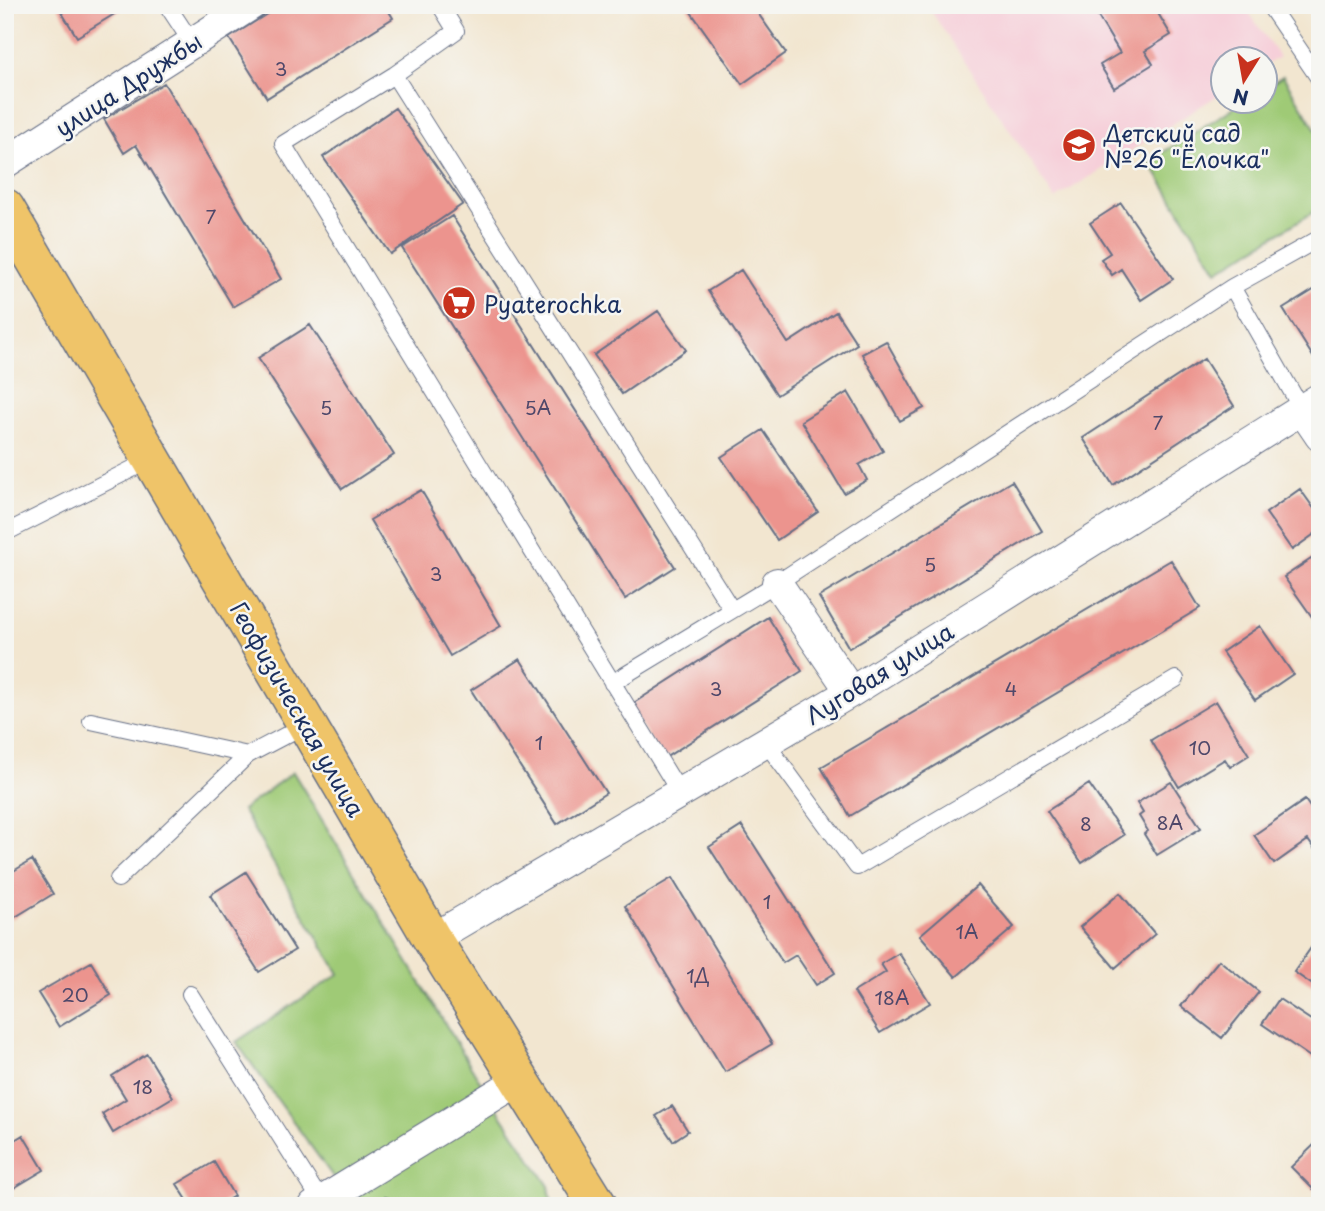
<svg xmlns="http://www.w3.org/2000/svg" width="1325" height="1211" font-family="'Playpen Sans',sans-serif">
  <rect width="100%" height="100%" fill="#f6f6f2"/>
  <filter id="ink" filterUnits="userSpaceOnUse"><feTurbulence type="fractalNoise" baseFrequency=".0143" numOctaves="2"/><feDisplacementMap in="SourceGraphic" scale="14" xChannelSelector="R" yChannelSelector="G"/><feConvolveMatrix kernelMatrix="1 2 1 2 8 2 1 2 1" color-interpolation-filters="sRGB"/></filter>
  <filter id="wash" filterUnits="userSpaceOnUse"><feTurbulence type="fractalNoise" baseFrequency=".00686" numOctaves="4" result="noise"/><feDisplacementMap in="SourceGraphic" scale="28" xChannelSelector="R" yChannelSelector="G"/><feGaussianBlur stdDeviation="1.57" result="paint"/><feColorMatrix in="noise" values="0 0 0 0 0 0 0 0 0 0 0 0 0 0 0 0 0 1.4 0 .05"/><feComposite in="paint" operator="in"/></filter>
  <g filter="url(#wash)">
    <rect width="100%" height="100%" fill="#f2e6d0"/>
    <!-- built -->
    <path fill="#f6cfd9" d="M927,5H1244L1279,57L1266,65V60H1224L1223,92L1055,199Z"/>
    <!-- green -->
    <path fill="#9fca76" stroke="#5d7c6a" stroke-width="2" d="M1283,76L1320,136V208L1217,271L1149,161L1243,102H1266V87Z
      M293,772L490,1098L549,1186L552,1206H354L236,1042L339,974L242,810Z"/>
    <g id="blocks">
      <!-- building -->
      <path fill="#ec948e" d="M57,5H129L77,37Z
        M281,5H385L393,18L267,98L229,38Z
        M686,5H752L786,53L742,84Z
        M1091,5H1153L1171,35L1145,51L1153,64L1114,88L1100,65L1120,53Z
        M164,83L281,279L233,307L136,145L124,153L104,119Z
        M395,108L463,204L390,254L323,157Z
        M1121,203L1173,279L1141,300L1121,269L1112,275L1101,259L1110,253L1090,223Z
        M452,216L675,567L625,599L402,248Z
        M741,270L788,343L836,312L857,344L777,395L708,291Z
        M1320,286V357L1315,360L1283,309Z
        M658,311L686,350L622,394L594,355Z
        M310,325L394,455L342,489L258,358Z
        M886,341L924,408L900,421L862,354Z
        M1204,359L1234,406L1113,485L1083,438Z
        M848,392L883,451L859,465L867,480L844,493L801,421Z
        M763,430L818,512L777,540L721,457Z
        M1012,481L1042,531L849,648L819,597Z
        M1300,489L1320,517V530L1292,550L1266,513Z
        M421,490L501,626L450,656L370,520Z
        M1320,553V622L1317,624L1284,577Z
        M1171,560L1200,608L850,816L821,767Z
        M768,617L802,671L663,759L629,706Z
        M1260,626L1293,674L1255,700L1222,652Z
        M520,659L606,793L557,824L471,690Z
        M1216,701L1249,755L1230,767L1225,759L1179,787L1151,740Z
        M1171,782L1201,828L1157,855L1144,834L1148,831L1139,816L1143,813L1137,803Z
        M1089,784L1124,835L1082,863L1047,811Z
        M1305,800L1312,810L1320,805V857L1308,840L1274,864L1254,835Z
        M742,826L835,973L816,985L796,955L783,963L709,847Z
        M32,860L53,894L12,919L5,909V876Z
        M246,872L295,950L259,972L210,895Z
        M672,878L772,1044L725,1072L625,906Z
        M978,885L1014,927L956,977L920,935Z
        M1120,893L1155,934L1115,968L1080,927Z
        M1320,935V990L1294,972Z
        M899,953L930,1003L880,1033L854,992L886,972L881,964Z
        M1219,960L1259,992L1222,1038L1181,1006Z
        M91,962L111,995L59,1027L38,993Z
        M1279,999L1320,1026V1056L1316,1061L1262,1024Z
        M147,1054L173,1097L113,1133L102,1114L126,1099L112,1076Z
        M672,1106L688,1131L673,1141L656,1116Z
        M23,1135L44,1170L7,1192L5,1146Z
        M1320,1139V1196L1291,1167Z
        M214,1162L234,1196L218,1206H191L177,1184Z"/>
    </g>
  </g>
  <g filter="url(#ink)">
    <use href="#blocks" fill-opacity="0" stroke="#666f86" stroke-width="2"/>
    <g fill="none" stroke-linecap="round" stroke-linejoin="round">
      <!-- lane casing -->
      <g stroke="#666f86" stroke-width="18">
        <path id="lane" d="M167,5L192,43
          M440,5L456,31L394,75L283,144L680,793
          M1269,5L1320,80
          M394,75L732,610
          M1301,408L1232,287L1320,238
          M5,533L152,459
          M612,683L777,583L1232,287
          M91,721L248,755L307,724
          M766,743L857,867L1176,679
          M118,879L248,755
          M190,994L321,1201"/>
      </g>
      <!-- street casing -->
      <g stroke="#666f86" stroke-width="32">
        <path id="street" d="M5,163L251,5
          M1301,408L1320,436
          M777,583L851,692
          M432,939L851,692L1320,398
          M314,1206L518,1081"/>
      </g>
      <!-- primary casing -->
      <g stroke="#666f86" stroke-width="41">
        <path id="primary" d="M5,208L432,939L598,1206"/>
      </g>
      <!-- path -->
      <path stroke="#666f86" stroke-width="4.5" stroke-dasharray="5 5" stroke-linecap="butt" d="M384,1198L415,1206"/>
      <!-- lane -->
      <use href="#lane" stroke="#fff" stroke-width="16"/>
      <!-- street -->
      <use href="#street" stroke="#fff" stroke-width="30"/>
      <!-- primary -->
      <use href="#primary" stroke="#efc469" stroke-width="38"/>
    </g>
  </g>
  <!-- icons -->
  <defs>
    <g id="school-disc" transform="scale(1.75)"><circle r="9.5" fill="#c8321e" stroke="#f6f6f2"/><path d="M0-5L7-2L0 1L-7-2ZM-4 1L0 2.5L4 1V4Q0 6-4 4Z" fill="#fff"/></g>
    <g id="supermarket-disc" transform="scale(1.75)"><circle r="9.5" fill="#c8321e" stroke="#f6f6f2"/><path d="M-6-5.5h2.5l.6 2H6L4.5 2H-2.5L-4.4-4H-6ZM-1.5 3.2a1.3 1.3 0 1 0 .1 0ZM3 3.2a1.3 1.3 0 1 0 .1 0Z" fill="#fff"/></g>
  </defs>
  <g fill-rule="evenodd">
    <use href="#school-disc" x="1079" y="145"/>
    <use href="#supermarket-disc" x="459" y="303"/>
  </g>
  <g text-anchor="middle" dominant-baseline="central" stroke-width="5" stroke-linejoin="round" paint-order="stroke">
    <!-- number labels -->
    <g font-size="19" fill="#4f486a">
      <text x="281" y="68">3</text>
      <text x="211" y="216">7</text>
      <text x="326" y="407">5</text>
      <text x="538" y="407">5А</text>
      <text x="1158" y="422">7</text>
      <text x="930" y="564">5</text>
      <text x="436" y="573">3</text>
      <text x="716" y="688">3</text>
      <text x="1011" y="688">4</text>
      <text x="539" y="742">1</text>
      <text x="1200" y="747">10</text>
      <text x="1170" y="822">8А</text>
      <text x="1086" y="823">8</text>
      <text x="767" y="901">1</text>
      <text x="967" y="931">1А</text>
      <text x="698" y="975">1Д</text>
      <text x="75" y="994">20</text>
      <text x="892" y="997">18А</text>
      <text x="143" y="1086">18</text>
    </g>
    <!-- street labels -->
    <g font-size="23" fill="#1b2f5e" stroke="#f6f6f2">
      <text transform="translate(128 84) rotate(-33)">улица Дружбы</text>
      <text transform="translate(879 673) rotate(-32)">Луговая улица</text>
      <text transform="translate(298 709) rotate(60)">Геофизическая улица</text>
    </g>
    <!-- poi labels -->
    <g font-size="23" fill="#1b2f5e" stroke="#f6f6f2" text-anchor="start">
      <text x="1104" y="132">Детский сад<tspan x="1104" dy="26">№26 "Ёлочка"</tspan></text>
      <text x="484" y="303">Pyaterochka</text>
    </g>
  </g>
  <!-- margin -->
  <rect width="1325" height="1211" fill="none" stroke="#f6f6f2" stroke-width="28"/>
  <!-- north arrow -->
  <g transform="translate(1244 80) rotate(191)"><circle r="33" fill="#f6f6f2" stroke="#9ea6b7" stroke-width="2"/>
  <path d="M0-5L12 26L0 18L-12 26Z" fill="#c8321e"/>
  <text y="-10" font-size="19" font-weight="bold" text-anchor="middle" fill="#1b2f5e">N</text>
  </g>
</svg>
